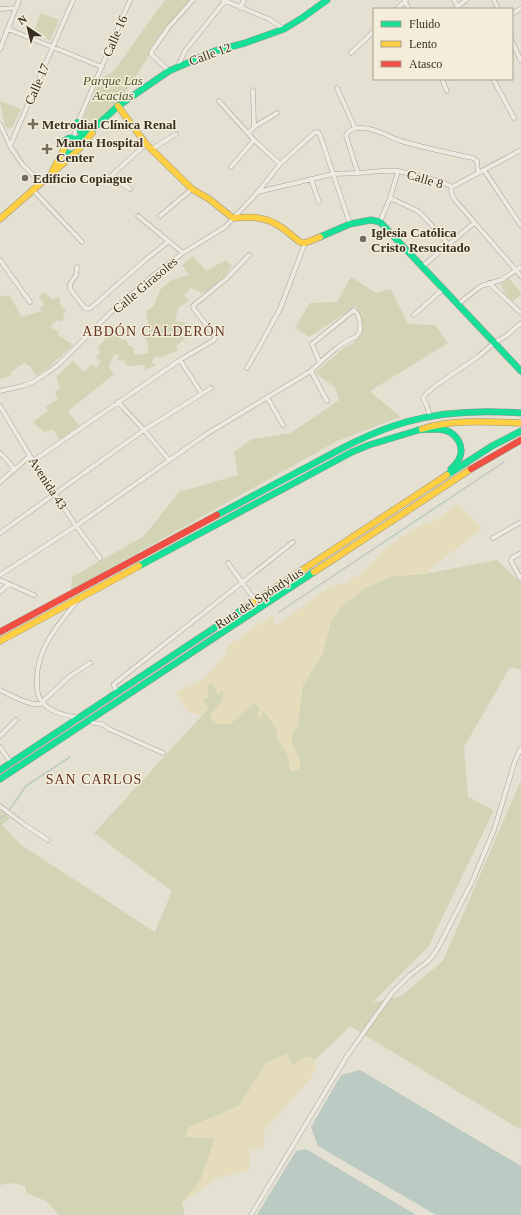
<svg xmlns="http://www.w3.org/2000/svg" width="521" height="1215" font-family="'Times New Roman',serif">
  <rect width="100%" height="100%" fill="#e4e0d2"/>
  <!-- green -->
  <path fill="#d2d4b5" d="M165,0H190L167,26L124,95L88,130C83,130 81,127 81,123L101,78L113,72Z
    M41,13L59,20L50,41L33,33Z
    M0,101L21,109L12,128L9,129L5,126Z
    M193,256L206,271L226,260L232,266L219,284L202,293L191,288L184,295L190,300L178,308L175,322H184L191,334L176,346L178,349L171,354L170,353L161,358L156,356L151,362L156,365L145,370V365L127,366L124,360L117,361L119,355L114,354L109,367L114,374L68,411L81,428L61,441L53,430L44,432L33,422L48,411L46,407L58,399L55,392L60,387L56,377L73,361L84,372L92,364L96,368L101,362L96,357L100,353L98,347L107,337L119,334L121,340H126L128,345L131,346L134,349L133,352L135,355L149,353L147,341L144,337L149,331L146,311L154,306L160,290L172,280L189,275L182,265Z
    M351,277L376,293L391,289L408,324L435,325L448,343L370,391L400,417L337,441L71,590L72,577L144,536L179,492L238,475L234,452L252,439L291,433L339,400L335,387L315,373L345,347L352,344L360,336L363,326L356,306L309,337L295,328L310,303L337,302Z
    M509,278L521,293V295L512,302L500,285Z
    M43,292L52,299L59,297L61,302L60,304L66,311L63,314L65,317L59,322L57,320L51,326L52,328L59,332L58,335L73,345L48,368L36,376L30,366L24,363L11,372L12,376L0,379V297L9,295L22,317L42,311L40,308L44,304L39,297Z
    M497,560L521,583V670L510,667L464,747L468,797L494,810L428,947L372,1003L401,996L443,961L521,780V1130L350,1026L314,1061L311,1057L291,1066L287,1054L266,1063L239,1106L189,1127L185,1137L215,1138L201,1179L182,1203L185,1215H59L46,1201L27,1193L25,1186L12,1183L0,1185V810L10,818L2,825L21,845L155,932L172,891L94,833L208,709L203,700L206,684L211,683C216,685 215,691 218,695L221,691L224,692L221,703L210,715L230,724L254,703C261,708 274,721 276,729C278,733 277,737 279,741C285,752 292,756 289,769L292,772L300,768V760L292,743V735L298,722L303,685L322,655L331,622L342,606L365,588L394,576L424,574Z"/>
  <!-- sand -->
  <path fill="#e5dcbb" d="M458,504L482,528L424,574L394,576L365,588L342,606L331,622L322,655L303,685L298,722L299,726L296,728L292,735V743L300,760V768L292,772L289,769L290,762L287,753L278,739L276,727L263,711L261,718L257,719L259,706L254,703L230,724C219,724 215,726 210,715L221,703L224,692L221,691L219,695C215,692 216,685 211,683L207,684L208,688V697L203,700L208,709L201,716L187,711L176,692L204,679L224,657L228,646L272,615L276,626L332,585L346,583L364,571L383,551L411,530L434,521Z
    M287,1054L292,1066L303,1058L311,1057L314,1061L316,1068L310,1079L265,1129L263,1148L250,1150L249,1170L217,1178L182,1203L201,1179L215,1138L185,1137L189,1127L239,1106L266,1063Z"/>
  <!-- water -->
  <path fill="#bbcac2" d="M360,1070L521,1166V1215H436L318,1146L311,1127L341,1075Z
    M306,1149L416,1215H257L296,1151Z"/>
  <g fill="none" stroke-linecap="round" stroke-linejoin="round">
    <!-- stream -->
    <path stroke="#bbcac2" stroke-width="1.5" d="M279,612L504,462
      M10,809L26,786L70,757
      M0,819L6,814"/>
    <!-- street casing -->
    <g stroke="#aaa59a" stroke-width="5">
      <path id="street" d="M223,0L269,19L284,29
        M454,0L458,7
        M494,0L498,9
        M405,2L409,9
        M240,8L244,0
        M0,9L16,8
        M397,9L406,0
        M455,9L466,0
        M512,14L521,8
        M8,29L102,67
        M512,41L521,61
        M0,49L19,0
        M351,53L374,31
        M178,66L185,51L225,1
        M169,71L151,54L152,51L168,28L193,0
        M442,79L447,91
        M493,79L514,118
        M337,88L355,128
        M219,101L254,140L280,164
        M0,124L10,146L22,164L41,183
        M254,127L277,113
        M249,133L254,127L253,90
        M73,139L78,122L130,0
        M10,146L73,0
        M152,149L176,134
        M231,167L254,140
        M484,170L521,226
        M358,173L346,136C348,129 357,127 364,128C377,129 389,137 401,141C425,148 449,153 473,158L477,161L478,172
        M311,179L319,202
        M452,187C450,192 452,195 455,200L521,276
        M130,189L112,177V175L146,144
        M33,190L82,242
        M258,192L333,174L358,173L382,171H398L442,182L452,187L521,150
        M390,198L418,211L427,220L448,244
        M138,216L183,253
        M160,216L192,189
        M380,222L390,198L398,171
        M0,260L30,302
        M423,266L474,223
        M77,267L76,275L70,284V289L85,308L88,309L92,307L144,261L169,241
        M489,283L521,313
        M458,304L481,286L501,280L521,267
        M414,315L443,289
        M180,360L202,394
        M247,368L263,340L280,309L305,243
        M311,371L327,401
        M0,391L22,386L33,382L47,373L59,364L110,313L155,274L183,253L225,227L258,192L280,164L314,133L318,132L320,135L350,224
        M267,397L283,425
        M118,402L144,430L169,460
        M0,406L30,456L76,526L100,558
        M430,416L427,406L423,398L426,394L435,386L479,356L494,343L506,336L521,323
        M0,453L7,460L14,469
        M33,461L180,360L214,340L215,338V336L194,309L193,306L227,278L249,255
        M0,482L30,456
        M0,533L144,430L211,388
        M493,538L521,522
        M521,553L512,558L511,561L521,579
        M228,563L255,600
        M0,575L76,526L205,435L311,371C324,359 339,343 356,337C357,335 359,333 360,331C361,324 359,314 354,310L312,344L320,363
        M0,580L34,595
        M0,592L9,584
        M77,601C58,625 36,649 37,681C37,689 37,696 42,702C49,712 66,715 78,718
        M0,690C11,695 29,706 40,704L70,676L90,663
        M117,692L114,686V684L293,542
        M89,720L93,723L102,724L109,729L163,753
        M0,736L16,720
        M0,747L11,763
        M0,806L25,825L48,840
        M251,1215L347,1056L392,993L410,975L426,963L432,957L439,946L472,882L494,830L515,761L521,748"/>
    </g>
    <!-- fast casing -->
    <g stroke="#9a958a" stroke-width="7">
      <path id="fast" d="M78,122L80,131L83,133H88
        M63 146a8 8 0 1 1 16 0a8 8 0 1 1-16 0Z
        M76,140L91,131L118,106L169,71L215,51L245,43L284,29L302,18L327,0
        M320,237L350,224L371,220L380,222L521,371
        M418,430C426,430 435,428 444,430C457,433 465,447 459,459C457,463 454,466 451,469
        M447,475L492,446L521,431
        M217,515C248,499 278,482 309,466C340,449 371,432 406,422C444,411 482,410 521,413
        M139,566L352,452L369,445L422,429
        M0,770L246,607
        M0,779L314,572"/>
    </g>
    <!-- slow casing -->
    <g stroke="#9a958a" stroke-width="7">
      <path id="slow" d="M118,106L146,144L192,189L209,199L233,218C247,217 261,216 274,223C283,227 292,236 300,242L305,243L320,237
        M78,150L92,133
        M53,170L64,149
        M0,219L75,153
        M422,429C454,419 489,422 521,423
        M314,572L471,469
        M246,607L447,475
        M0,641L139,566"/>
    </g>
    <!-- jam casing -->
    <g stroke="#9a958a" stroke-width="7">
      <path id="jam" d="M471,469L521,440
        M0,632L217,515"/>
    </g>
    <!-- street -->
    <use href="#street" stroke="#edeae2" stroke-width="4"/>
    <!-- fast -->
    <use href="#fast" stroke="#16e098" stroke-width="6"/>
    <!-- slow -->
    <use href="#slow" stroke="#ffcf43" stroke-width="6"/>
    <!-- jam -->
    <use href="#jam" stroke="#f24e42" stroke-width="6"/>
  </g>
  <!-- markers -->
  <g fill="#756c60" stroke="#f4edd9" stroke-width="1.5">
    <path d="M31 118h4v4h4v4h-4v4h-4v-4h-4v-4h4z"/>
    <path d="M45 143h4v4h4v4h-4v4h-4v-4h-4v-4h4z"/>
    <circle cx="25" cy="178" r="4"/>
    <circle cx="363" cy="239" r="4"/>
  </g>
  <g text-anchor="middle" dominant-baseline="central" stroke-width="3" stroke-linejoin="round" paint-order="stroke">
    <!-- street labels -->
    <g font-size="13" fill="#392e22" stroke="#f4edd9">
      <text transform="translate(115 36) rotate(-67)">Calle 16</text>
      <text transform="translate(210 54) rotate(-20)">Calle 12</text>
      <text transform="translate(37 84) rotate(-67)">Calle 17</text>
      <text transform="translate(425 179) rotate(16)">Calle 8</text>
      <text transform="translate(145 285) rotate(-40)">Calle Girasoles</text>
      <text transform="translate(48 483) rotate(57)">Avenida 43</text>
      <text transform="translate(259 598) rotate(-33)">Ruta del Spóndylus</text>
    </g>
    <!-- park labels -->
    <g font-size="13" font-style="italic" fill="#485429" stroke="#f4edd9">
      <text x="113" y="80">Parque Las<tspan x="113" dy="15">Acacias</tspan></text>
    </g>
    <!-- poi labels -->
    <g font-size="13" font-weight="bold" fill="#392e22" stroke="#f4edd9" text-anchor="start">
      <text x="42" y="124">Metrodial Clínica Renal</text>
      <text x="56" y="142">Manta Hospital<tspan x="56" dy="15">Center</tspan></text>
      <text x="33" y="178">Edificio Copiague</text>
      <text x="371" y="232">Iglesia Católica<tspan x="371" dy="15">Cristo Resucitado</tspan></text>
    </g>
    <!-- neighbourhood labels -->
    <g font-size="14" letter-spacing="1" fill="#633424" stroke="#f4edd9">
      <text x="154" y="331">ABDÓN CALDERÓN</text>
      <text x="94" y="779">SAN CARLOS</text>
    </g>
  </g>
  <!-- legend -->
  <rect x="373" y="8" width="140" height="72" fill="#f4edd9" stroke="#a9a190"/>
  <rect x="381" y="21" width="20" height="6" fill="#16e098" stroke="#a9a190"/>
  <text x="409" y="28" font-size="12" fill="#392e22">Fluido</text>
  <rect x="381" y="41" width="20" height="6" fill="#ffcf43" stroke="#a9a190"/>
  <text x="409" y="48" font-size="12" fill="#392e22">Lento</text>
  <rect x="381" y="61" width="20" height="6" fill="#f24e42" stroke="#a9a190"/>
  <text x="409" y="68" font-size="12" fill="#392e22">Atasco</text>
  <!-- north arrow -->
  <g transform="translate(28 28) rotate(325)" stroke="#f4edd9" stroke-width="3" paint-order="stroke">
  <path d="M0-3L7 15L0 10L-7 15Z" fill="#392e22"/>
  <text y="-6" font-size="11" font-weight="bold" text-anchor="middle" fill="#392e22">N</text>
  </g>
</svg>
